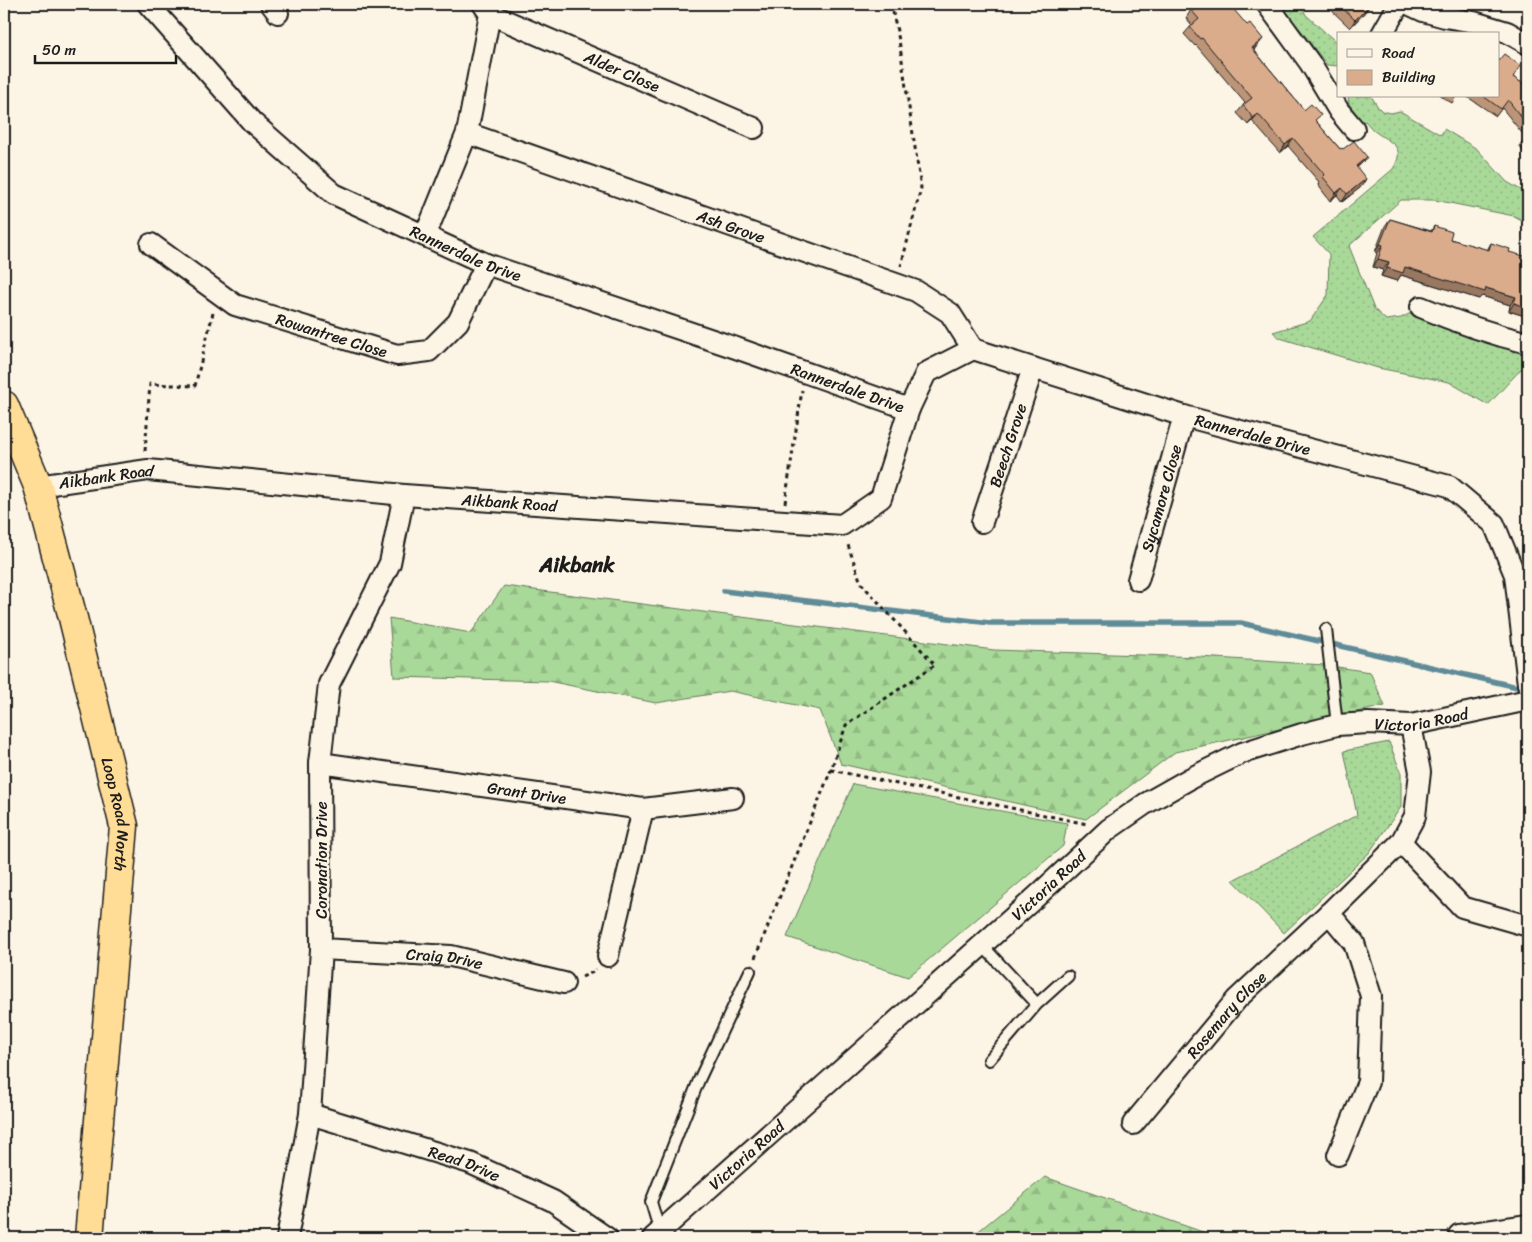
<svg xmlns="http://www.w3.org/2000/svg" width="1532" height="1242" font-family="Sriracha,sans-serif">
  <defs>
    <pattern id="grass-dots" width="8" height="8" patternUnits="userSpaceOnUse" patternTransform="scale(1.25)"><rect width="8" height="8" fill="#a9d999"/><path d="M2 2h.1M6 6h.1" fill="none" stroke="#91ba83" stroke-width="1.8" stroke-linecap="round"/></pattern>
    <pattern id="forest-firs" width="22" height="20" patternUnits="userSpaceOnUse" patternTransform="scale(1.25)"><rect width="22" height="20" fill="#a9d999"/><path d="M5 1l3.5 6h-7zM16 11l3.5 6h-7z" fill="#91ba83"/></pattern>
  </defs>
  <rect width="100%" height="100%" fill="#fcf5e5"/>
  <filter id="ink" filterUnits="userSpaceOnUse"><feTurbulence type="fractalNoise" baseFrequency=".02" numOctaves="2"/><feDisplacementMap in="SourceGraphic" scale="10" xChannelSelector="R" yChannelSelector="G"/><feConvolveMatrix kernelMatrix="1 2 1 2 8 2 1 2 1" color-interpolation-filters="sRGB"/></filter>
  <g filter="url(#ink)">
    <!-- grass -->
    <path fill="url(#grass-dots)" stroke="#627a5a" d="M1281,4H1298L1302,7L1306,15L1335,41L1338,42V66L1327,65Z
      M1348,96H1371L1378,107L1382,111L1391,113L1400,111L1441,135L1444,129L1477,149L1507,182L1528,194V223L1514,216L1435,200H1401L1349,246L1374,309L1386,320L1401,318L1411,313L1528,351V368L1521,369L1488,405L1449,382L1378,368L1280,338L1273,332L1310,321L1328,295L1329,254L1313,237L1393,169C1406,147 1393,144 1377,133C1372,130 1369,125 1365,121L1363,123L1349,104Z
      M1389,742L1401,773V807L1369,853L1284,933L1233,880L1357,815L1344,751Z"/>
    <!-- forest -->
    <path fill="url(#forest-firs)" stroke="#627a5a" d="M504,586L994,650L1200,657L1324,665L1370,672L1385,706L1175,752L1086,819L841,764L820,710L730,691L656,703L548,681L394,677L389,618L471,633Z
      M1045,1177L1220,1238H970Z"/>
    <!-- pitch -->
    <path fill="#a9d999" stroke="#627a5a" d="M853,784L1067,823L1063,846L908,977L787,937Z"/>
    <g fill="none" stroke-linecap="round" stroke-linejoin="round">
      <!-- stream -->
      <path stroke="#5e8b98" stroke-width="5.5" d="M724,591L990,623H1241L1526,689"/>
      <!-- service casing -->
      <g stroke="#1c1c1c" stroke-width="14">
        <path id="service" d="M1326,629L1337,725
          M982,945L1037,1004
          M989,1060L1037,1004L1068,976
          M660,1232L651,1202L699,1080L750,971"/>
      </g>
      <!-- minor casing -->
      <g stroke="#1c1c1c" stroke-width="24">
        <g id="minor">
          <path id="s1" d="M148,4L252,122L334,194L486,264L736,348L909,409L926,373L973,349L1184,416L1449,486L1494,524L1515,575L1528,684"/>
          <path d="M271,4L278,13"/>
          <path d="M1267,4L1310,63L1339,111L1354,129"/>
          <path d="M1408,4L1423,11L1445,17L1474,22L1507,32L1528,44"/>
          <path id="s2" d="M490,14L754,128"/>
          <path d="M1382,34L1399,4"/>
          <path id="s3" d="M467,133L916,291L950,313L973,349"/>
          <path d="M425,236L467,133L490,14L483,4"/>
          <path id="s4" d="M151,244L235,305L397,355L429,351L458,322L486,264"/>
          <path d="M1421,307C1456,322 1491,334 1528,343"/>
          <path id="s5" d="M38,486L148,470L404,495L842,525L881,498L909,409"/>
          <path id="s6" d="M982,522L1033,368"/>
          <path id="s7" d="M1138,580L1184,416"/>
          <path id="s8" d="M320,763L643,809L733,798"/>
          <path d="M1401,842L1462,907L1528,926"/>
          <path d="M1329,913L1354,943L1371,996L1368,1082L1338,1155"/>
          <path id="s9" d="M321,949L451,956L564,983"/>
          <path d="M608,956L643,809"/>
          <path id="s10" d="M310,1114L470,1163L553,1201L607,1238"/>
          <path id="s11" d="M1133,1124L1237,999L1329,913L1401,842L1415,816L1420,772L1411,725"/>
          <path d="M1459,1235L1528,1225"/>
          <path d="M287,1238L310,1114L321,949L320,763L329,684L390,563L404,495"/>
          <path id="s12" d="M653,1238L1037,896L1109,829L1145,804L1191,778L1242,753L1302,734L1337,725L1368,723L1411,725L1528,700"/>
        </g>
      </g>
      <!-- trunk casing -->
      <g stroke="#1c1c1c" stroke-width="31">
        <g id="trunk">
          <path id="s13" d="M4,405L38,486L73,618L124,826L89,1238"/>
        </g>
      </g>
      <!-- path -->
      <path stroke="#1c1c1c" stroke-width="3" stroke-dasharray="4 4" stroke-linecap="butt" d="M891,4L899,40L921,188L901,266
        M145,451L150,384L195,386L213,313
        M785,503L802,390
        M831,770L1087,824
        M755,958L831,770L846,725L935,665L861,583L847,542
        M582,977L593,972L596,969"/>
      <!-- service -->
      <use href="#service" stroke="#fcf5e5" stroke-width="10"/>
      <!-- minor -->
      <use href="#minor" stroke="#fcf5e5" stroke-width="20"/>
      <!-- trunk -->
      <use href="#trunk" stroke="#ffdd96" stroke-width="28"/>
    </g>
    <!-- wall -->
    <path fill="#bc9478" stroke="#1c1c1c" d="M1325,4H1370L1365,12L1350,28Z
      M1520,4H1528V9Z
      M1191,10L1257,46L1254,50L1304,110L1316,121L1340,149L1367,157L1361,164L1357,168L1361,187L1342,202L1337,195L1330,201L1318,185L1319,182L1288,146L1280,153L1252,121L1248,125L1237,113L1245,103L1196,45L1195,46L1184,34L1192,25L1186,18Z
      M1513,77L1528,87V157L1519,146L1526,138L1502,108L1496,116L1466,96H1498Z
      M1440,96H1456L1452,103Z
      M1390,219L1431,231L1434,226L1450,239L1487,250L1491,243L1509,252L1528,317L1509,311L1510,305L1482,296L1479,299L1401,275L1397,281L1381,276L1383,270L1373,267L1377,253L1375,252L1385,226Z"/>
    <!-- shaded-wall -->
    <path fill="#997862" stroke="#1c1c1c" d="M1371,4L1365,12L1350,28L1355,20Z
      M1263,39L1257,46L1246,55L1252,48Z
      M1258,114L1252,121L1248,125L1253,118Z
      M1293,138L1288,146L1280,153L1285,145Z
      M1367,157L1361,164L1350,173L1356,166Z
      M1366,179L1361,187L1342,202L1347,194Z
      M1342,188L1337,195L1330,201L1336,193Z
      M1380,244L1383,245L1377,253L1375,252Z
      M1378,259L1389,262L1383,270L1373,267Z
      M1405,267L1486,288L1516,297L1510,305L1482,296L1479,299L1401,275L1397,281L1381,276L1387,268Z
      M1514,303L1528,308V317L1509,311Z"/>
    <!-- building -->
    <path fill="#dbac8c" stroke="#1c1c1c" d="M1199,4H1229L1247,25L1250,23L1263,39L1252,48L1304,110L1311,104L1321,115L1315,120L1340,149L1342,148L1343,149L1354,141L1367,157L1356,166L1366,179L1347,194L1342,188L1336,193L1323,177L1325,175L1293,138L1285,145L1258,114L1253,118L1243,105L1252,98L1202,38L1200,39L1190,27L1199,19L1191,10Z
      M1338,4H1371L1355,20Z
      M1504,54L1521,66L1513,77L1528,87V126L1508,100L1501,109L1483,96H1498V61Z
      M1528,136V143L1525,139Z
      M1390,219L1432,232L1434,226L1452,232L1450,239L1489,250L1491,243L1510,249L1509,252L1528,257V308L1514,303L1516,297L1486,288L1485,292L1405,267L1403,273L1387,268L1389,262L1378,259L1383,245L1380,244Z"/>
  </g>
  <g text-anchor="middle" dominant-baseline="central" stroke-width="5" stroke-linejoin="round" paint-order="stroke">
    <!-- street labels -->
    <g font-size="16" fill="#1c1c1c" stroke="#fcf5e5">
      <text stroke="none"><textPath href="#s2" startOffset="144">Alder Close</textPath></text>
      <text stroke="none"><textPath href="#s3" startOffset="280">Ash Grove</textPath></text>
      <text stroke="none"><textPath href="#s1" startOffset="411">Rannerdale Drive</textPath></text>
      <text stroke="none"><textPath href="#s4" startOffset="205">Rowantree Close</textPath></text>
      <text stroke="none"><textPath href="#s1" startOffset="816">Rannerdale Drive</textPath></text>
      <text stroke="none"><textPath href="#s1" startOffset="1266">Rannerdale Drive</textPath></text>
      <text stroke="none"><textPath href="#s6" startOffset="81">Beech Grove</textPath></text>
      <text stroke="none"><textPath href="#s5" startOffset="69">Aikbank Road</textPath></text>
      <text stroke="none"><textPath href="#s7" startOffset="85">Sycamore Close</textPath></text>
      <text stroke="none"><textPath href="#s5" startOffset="474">Aikbank Road</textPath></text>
      <text stroke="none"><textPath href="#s12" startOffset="950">Victoria Road</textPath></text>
      <text stroke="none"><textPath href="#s8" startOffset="209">Grant Drive</textPath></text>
      <text stroke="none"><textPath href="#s13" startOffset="426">Loop Road North</textPath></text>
      <text transform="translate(321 860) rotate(-90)">Coronation Drive</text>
      <text stroke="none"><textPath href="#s12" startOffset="530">Victoria Road</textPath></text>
      <text stroke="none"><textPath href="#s9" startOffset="124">Craig Drive</textPath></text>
      <text stroke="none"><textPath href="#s11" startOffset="144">Rosemary Close</textPath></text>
      <text stroke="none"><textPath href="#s12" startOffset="125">Victoria Road</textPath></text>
      <text stroke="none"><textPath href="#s10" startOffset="162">Read Drive</textPath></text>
    </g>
    <!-- district labels -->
    <g font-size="21" font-weight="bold" fill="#1c1c1c" stroke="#fcf5e5">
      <text x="577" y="565">Aikbank</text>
    </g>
  </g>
  <!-- margin -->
  <rect width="1532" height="1242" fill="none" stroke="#fcf5e5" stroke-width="20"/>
  <rect x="10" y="10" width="1512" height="1222" fill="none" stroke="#1c1c1c" stroke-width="2" filter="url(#ink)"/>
  <!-- legend -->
  <rect x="1337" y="32" width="162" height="65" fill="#fcf5e5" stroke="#a29e95"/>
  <rect x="1347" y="49" width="25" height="8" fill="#fcf5e5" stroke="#a29e95"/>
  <text x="1382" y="58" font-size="15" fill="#1c1c1c">Road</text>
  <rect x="1347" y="70" width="25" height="15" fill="#dbac8c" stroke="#a29e95"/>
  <text x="1382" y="82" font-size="15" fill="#1c1c1c">Building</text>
  <!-- scale -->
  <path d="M35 55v8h141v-8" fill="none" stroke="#1c1c1c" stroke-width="2.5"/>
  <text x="42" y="55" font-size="15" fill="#1c1c1c" stroke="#fcf5e5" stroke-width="4" paint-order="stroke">50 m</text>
</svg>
